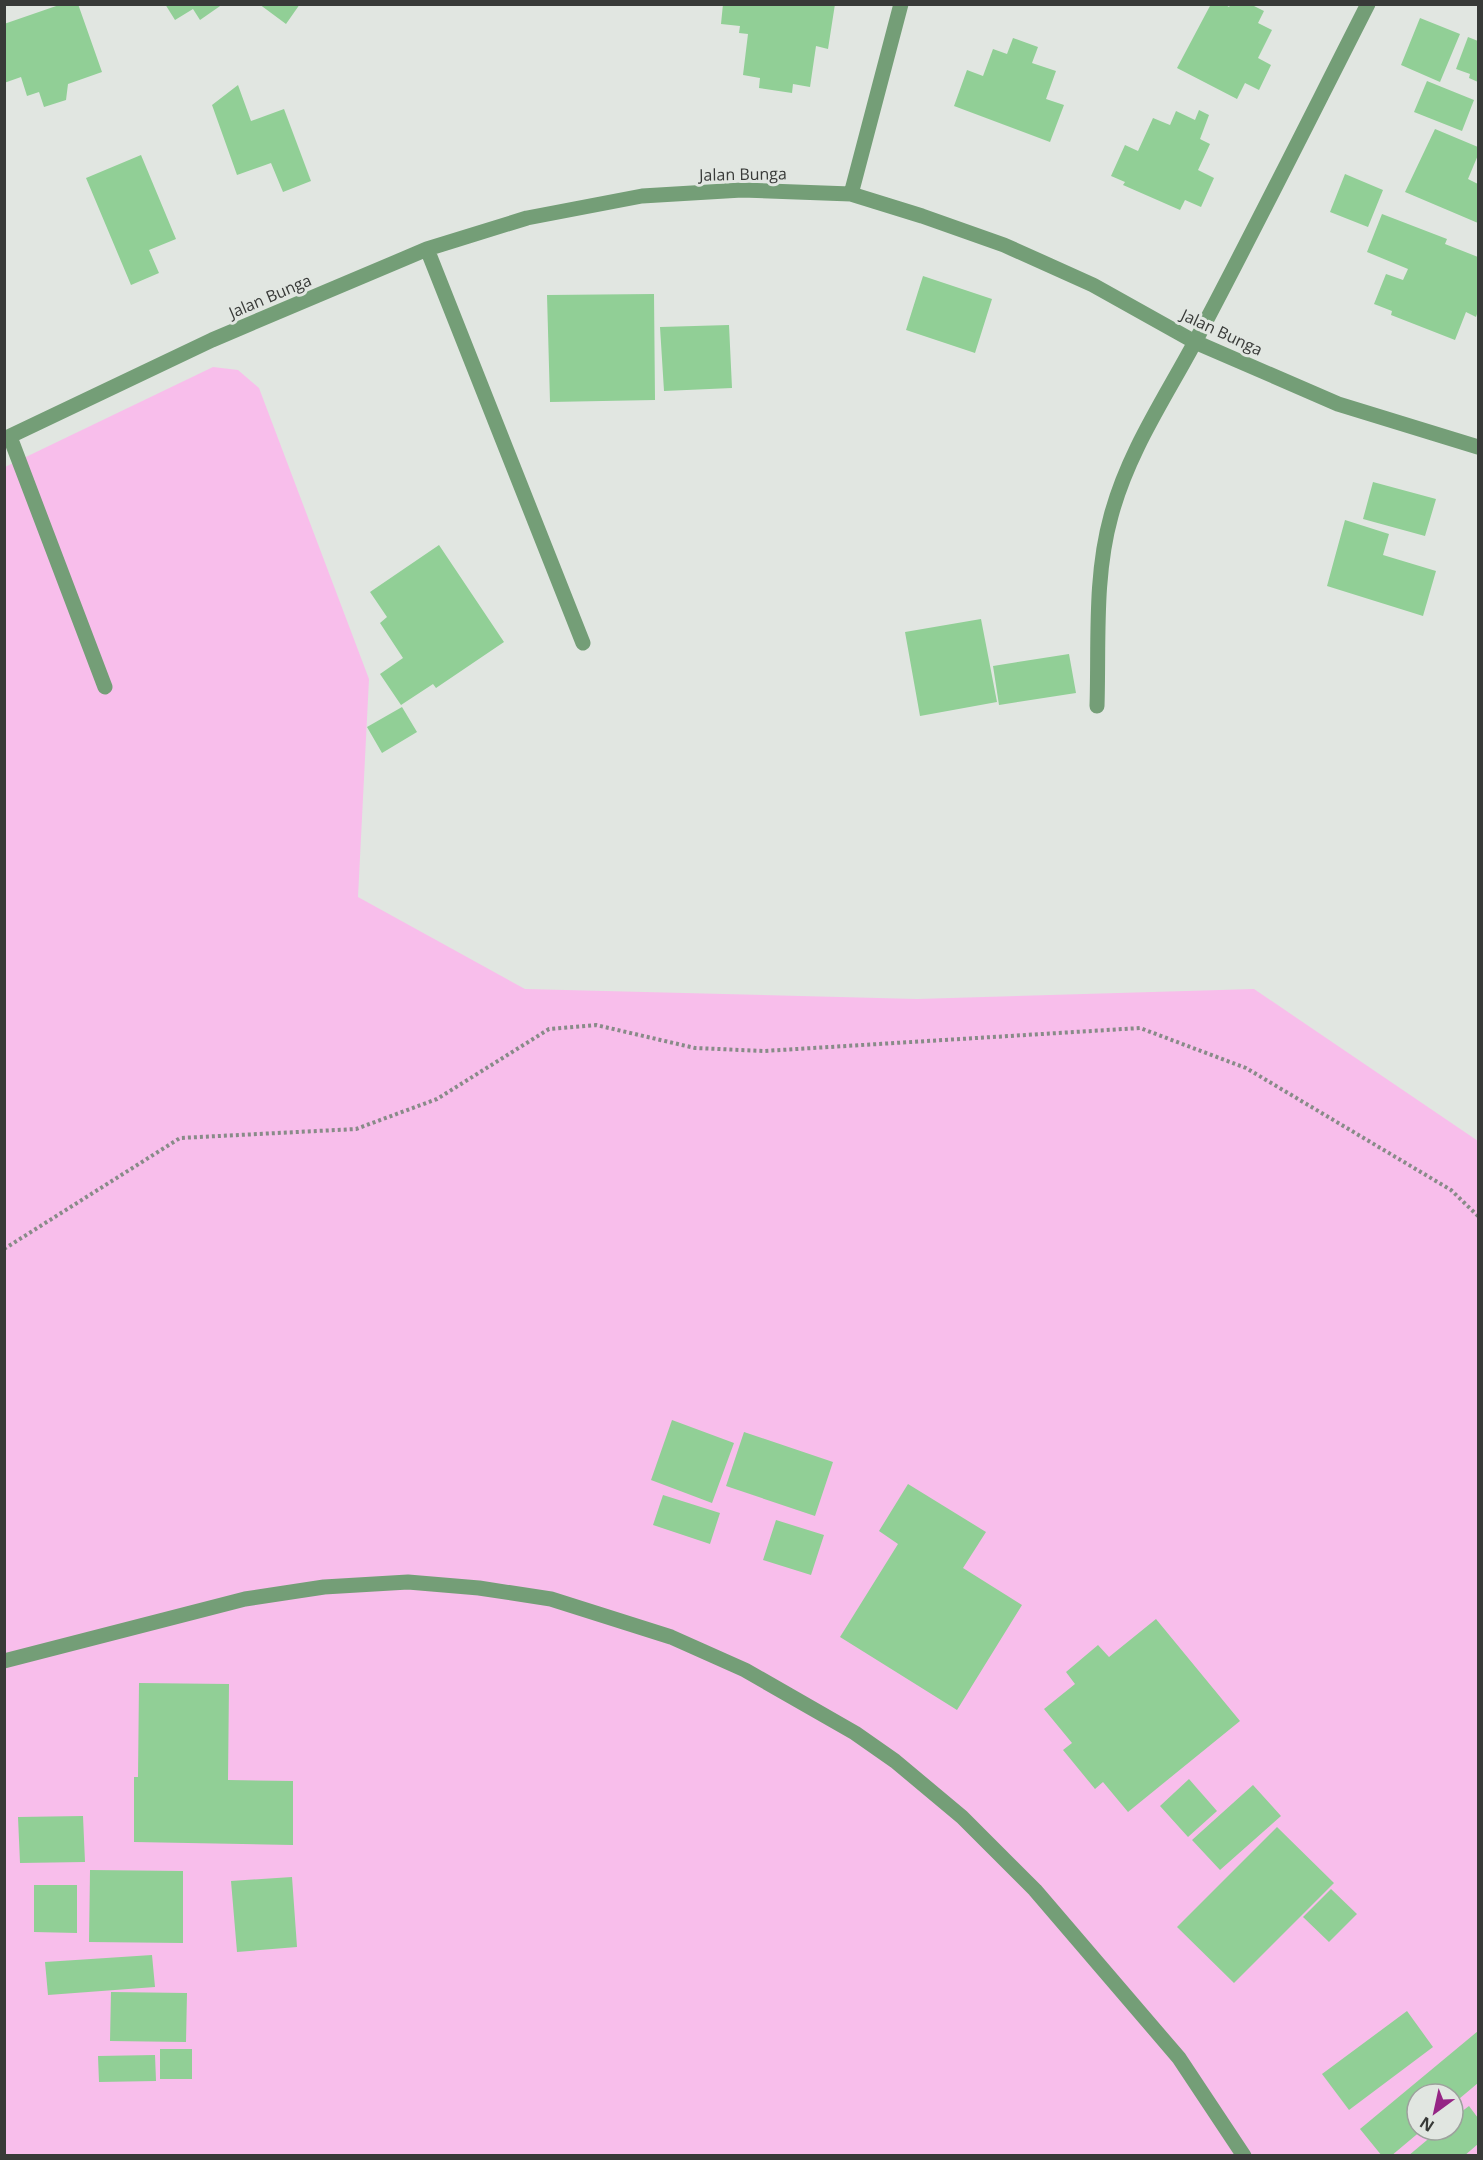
<svg xmlns="http://www.w3.org/2000/svg" width="1483" height="2160" font-family="'Open Sans',sans-serif">
  <rect width="100%" height="100%" fill="#e1e6e1"/>
  <!-- green -->
  <path fill="#f8beeb" fill-rule="evenodd" d="M213,367L238,370L259,388L369,679L358,897L525,989L917,999L1254,989L1478,1141V2155H5V467ZM1417,2094H1453V2130H1417Z"/>
  <!-- building -->
  <path fill="#91cf96" d="M62,4H78L102,72L68,84L66,100L44,107L39,92L27,96L21,77L4,83V24Z
    M165,4H223L200,20L193,9L175,20Z
    M259,4H300L286,24Z
    M723,4H835L828,49L816,46L810,87L793,84L792,93L759,88L760,78L743,75L748,34L739,33L740,26L721,24Z
    M1211,4H1224L1229,7L1231,4H1250L1264,11L1258,23L1272,30L1258,58L1271,65L1259,90L1245,83L1237,99L1177,68Z
    M1420,18L1460,34L1440,82L1401,65Z
    M1468,37L1478,41V82L1469,78L1470,74L1456,69Z
    M1013,38L1038,47L1032,63L1056,71L1046,99L1064,105L1050,142L954,106L967,70L983,76L993,49L1007,54Z
    M1427,81L1474,100L1462,131L1414,112Z
    M238,85L251,121L284,109L311,181L283,192L271,163L237,175L212,105Z
    M1199,110L1209,115L1200,139L1210,144L1198,170L1214,178L1201,207L1185,200L1180,210L1123,185L1125,182L1111,176L1125,145L1138,151L1153,118L1170,125L1176,111L1195,120Z
    M1435,129L1478,147V155L1468,179L1478,184V223L1405,192Z
    M141,155L176,239L149,250L159,273L131,285L86,178Z
    M1345,174L1383,190L1368,227L1330,212Z
    M1382,214L1447,239L1445,244L1478,257V311L1476,317L1466,312L1455,340L1391,315L1392,311L1374,304L1386,274L1403,280L1408,269L1367,252Z
    M923,276L992,299L975,353L906,330Z
    M654,294L655,400L550,402L547,295Z
    M729,325L732,388L664,391L660,327Z
    M1373,482L1436,499L1425,536L1363,519Z
    M1345,520L1389,534L1383,555L1436,571L1423,616L1327,586Z
    M439,545L504,642L436,688L433,684L401,705L380,674L403,658L380,623L387,617L370,592Z
    M981,619L997,702L920,716L905,632Z
    M1069,654L1076,693L999,705L993,666Z
    M402,707L417,732L382,753L367,727Z
    M672,1420L734,1443L712,1503L651,1480Z
    M744,1432L833,1462L815,1516L726,1486Z
    M908,1484L986,1532L963,1568L1022,1605L957,1710L840,1637L898,1544L879,1531Z
    M663,1495L720,1513L710,1544L653,1525Z
    M776,1520L824,1535L811,1575L763,1560Z
    M1156,1619L1240,1721L1128,1812L1103,1782L1095,1789L1063,1750L1072,1743L1044,1709L1075,1684L1066,1672L1098,1645L1109,1657Z
    M139,1683L229,1684L228,1780L293,1781V1845L134,1842V1777H138Z
    M1189,1779L1217,1811L1188,1837L1160,1806Z
    M1253,1785L1281,1816L1220,1870L1192,1840Z
    M83,1816L85,1862L20,1863L18,1817Z
    M1277,1827L1334,1883L1234,1983L1177,1927Z
    M90,1870L183,1871V1943L89,1942Z
    M292,1877L297,1947L237,1952L231,1881Z
    M34,1885H77V1933L34,1932Z
    M1331,1889L1357,1914L1329,1942L1303,1917Z
    M152,1955L155,1987L48,1995L45,1962Z
    M111,1992L187,1993L186,2042L110,2041Z
    M1407,2011L1433,2047L1349,2110L1322,2074Z
    M1478,2031V2083L1453,2104V2094H1417V2130H1422L1391,2156H1382L1360,2129Z
    M160,2049H192V2079H160Z
    M155,2055L156,2081L99,2082L98,2056Z
    M1469,2106L1478,2118V2144L1464,2156H1408L1439,2130H1453V2118Z"/>
  <g fill="none" stroke-linecap="round" stroke-linejoin="round">
    <!-- path -->
    <path stroke="#888b88" stroke-width="4" stroke-dasharray="3 3" stroke-linecap="butt" d="M4,1249L180,1138L356,1129L437,1099L549,1029L596,1025L695,1048L764,1051L1140,1028L1246,1068L1451,1190L1478,1216"/>
    <!-- minor -->
    <path stroke="#749e77" stroke-width="15" d="M851,194L901,4
      M427,249L583,643
      M10,437L105,687
      M4,439L212,340L427,249L527,218L642,196L742,190L851,194L922,216L1004,245L1093,285L1195,342L1338,404L1478,447
      M1097,706C1099,643 1094,577 1111,516C1128,452 1165,398 1196,340C1255,229 1311,116 1368,4
      M4,1661L245,1599L324,1587L408,1582L479,1588L551,1599L671,1637L745,1670L855,1733L895,1761L962,1817L1035,1890L1179,2058L1244,2156"/>
  </g>
  <g text-anchor="middle" dominant-baseline="central" stroke-width="6" stroke-linejoin="round" paint-order="stroke">
    <!-- street labels -->
    <g font-size="16" fill="#383a38" stroke="#e1e6e1">
      <text transform="translate(743 174) rotate(-1)">Jalan Bunga</text>
      <text transform="translate(270 296) rotate(-23)">Jalan Bunga</text>
      <text transform="translate(1222 332) rotate(25)">Jalan Bunga</text>
    </g>
  </g>
  <!-- border -->
  <rect width="1483" height="2160" fill="none" stroke="#383a38" stroke-width="12"/>
  <!-- north arrow -->
  <g transform="translate(1435 2112) rotate(213)"><circle r="28" fill="#e1e6e1" stroke="#9da19d" stroke-width="1.5"/>
  <path d="M0-4.5L10 22L0 15L-10 22Z" fill="#952585"/>
  <text y="-9" font-size="16" font-weight="bold" text-anchor="middle" fill="#383a38">N</text>
  </g>
</svg>
